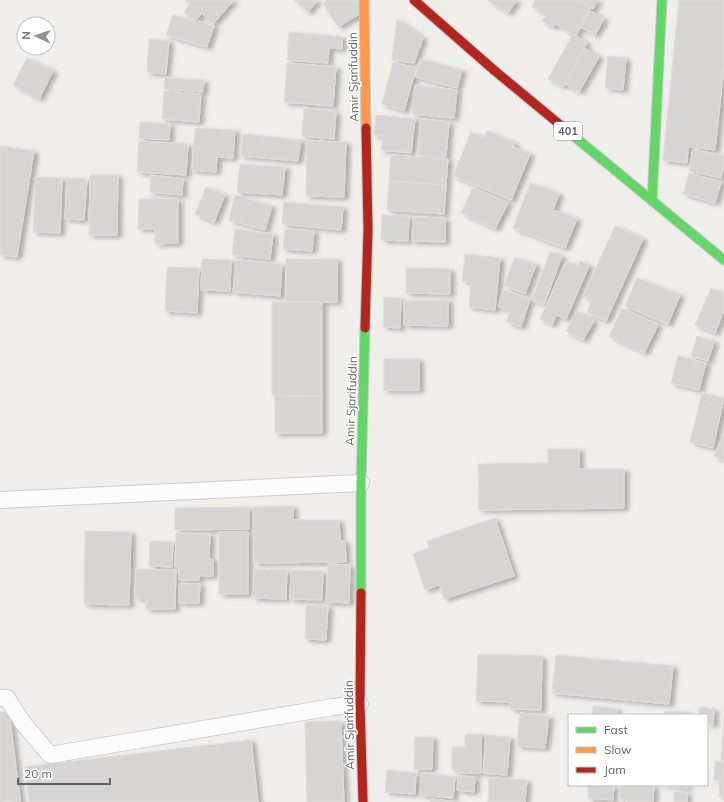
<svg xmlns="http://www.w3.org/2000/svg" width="724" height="802" font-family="Mulish,sans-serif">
  <defs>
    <filter id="shadow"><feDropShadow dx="4.5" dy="2.5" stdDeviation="2" flood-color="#0004"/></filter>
  </defs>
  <rect width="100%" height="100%" fill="#efeeea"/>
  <!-- building -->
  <path fill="#d6d5d3" stroke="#deddd9" filter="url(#shadow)" d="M185,0H234L213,24L202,14L195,21L184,12L190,4Z
    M294,0H318L308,12Z
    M327,0H356L363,12L338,27L323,3Z
    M487,0H517L508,13Z
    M535,0H577L591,8L576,36L555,24L553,27L542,21L546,15L532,7Z
    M577,0H598L593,9Z
    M679,0H724V66L715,150L688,147L687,163L663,160Z
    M589,10L604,19L595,35L580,27Z
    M173,15L197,23L198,21L214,26L207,47L166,35Z
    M397,19L423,38L414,63L392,60Z
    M289,32L342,37V49L329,48L328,63L287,60Z
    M573,34L587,43L563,87L548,79Z
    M149,39L169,41L166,74L147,72Z
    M584,48L599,57L579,92L565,84Z
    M608,56L626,58L623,90L605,88Z
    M27,58L53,71L39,99L13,85Z
    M420,59L462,70L457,88L415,77Z
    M393,62L416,68L404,111L382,104Z
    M287,63L336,67L333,106L284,102Z
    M165,78L204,80L203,92L164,89Z
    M415,85L457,90L454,118L412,114Z
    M164,91L201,94L199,122L162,119Z
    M304,108L336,111L334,139L302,136Z
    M376,115L415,119L411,153L381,150L383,136L374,135Z
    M421,119L449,122L446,157L418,155Z
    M140,122L170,124L169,140L139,138Z
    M195,128L235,130L233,158L217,157L216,172L192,170Z
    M487,131L515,143L513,147L530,154L511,200L453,176L471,132L484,138Z
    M243,134L301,140L298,161L241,156Z
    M139,141L188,144L186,175L137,172Z
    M307,141L346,142L344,197L306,196Z
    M0,146L34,151L17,257L0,255Z
    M693,149L724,156V166L721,178L689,171Z
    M391,155L448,159L446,185L389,181Z
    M240,164L285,167L282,195L237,192Z
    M689,173L721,182L715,203L683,194Z
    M90,175H118L117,235H89Z
    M151,175L183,179L182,195L150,192Z
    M36,177L62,178L60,233L33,232Z
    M67,178L87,179L84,220L65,219Z
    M389,181L446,185L444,214L387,210Z
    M530,183L559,194L553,210L577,219L565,248L513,228Z
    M206,187L225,195L214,222L195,214Z
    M473,187L508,203L495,229L461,213Z
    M235,195L272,206L265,230L229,220Z
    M139,199H178V243L155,244V229H138Z
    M284,202L343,207L341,230L282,224Z
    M382,215L409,216L408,241L381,240Z
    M413,217L445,218V242L412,241Z
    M615,226L643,239L606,321L587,312L592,300L583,296Z
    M235,229L273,234L270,259L232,255Z
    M285,229L314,231L312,251L283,249Z
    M550,252L562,256L544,305L532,300Z
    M465,254L500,258L495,310L469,307L471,282L462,281Z
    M515,257L536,265L525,294L504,285Z
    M202,259L231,260L230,291L201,290Z
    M286,259H337V302H286Z
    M236,260L282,264L280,296L233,292Z
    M566,261L578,266L580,261L589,266L566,319L556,315L552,325L540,319Z
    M167,267L199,268L197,313L165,311Z
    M406,268L450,269V294L406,293Z
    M637,278L680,295L668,324L625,306Z
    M711,288L724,294V310L715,333L695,325Z
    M504,290L530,299L521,327L507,322L510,310L498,306Z
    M384,297L401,298L400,328L383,327Z
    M448,300V326L404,325V301Z
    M272,302H322V396L272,395Z
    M622,308L658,325L644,353L609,336Z
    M577,311L594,321L583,340L566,331Z
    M697,336L714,342L708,361L691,356Z
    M678,356L706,363L699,390L671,383Z
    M384,359H419V390H384Z
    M702,393L712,395L710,401L712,402L714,396L724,398L713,448L690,442Z
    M275,396H322V433H275Z
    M723,435L724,436V460L714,456Z
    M548,449H579V469H624V508L479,510L478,464L548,463Z
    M293,506V520H339L340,541H345L346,562L254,563L253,507Z
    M249,507V529L175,530V508Z
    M495,518L514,576L444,599L439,585L425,590L413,554L429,548L427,541Z
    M85,531L131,532L129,605L84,604Z
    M219,532H248V594H219Z
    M176,533L210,534L209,559H213V576H199V580H179V568L175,567Z
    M150,541L173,542L172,567L149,566Z
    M328,564L350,565L349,603L326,602Z
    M136,569L176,570L175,609H146V599L135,598Z
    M254,569L287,570L286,599L253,598Z
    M291,570L323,571L322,600L290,599Z
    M179,584H200L199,603H179Z
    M306,605L328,606L326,640L305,639Z
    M478,654L542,656L541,710L510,709L511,702L476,701Z
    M556,655L673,666L669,704L552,693Z
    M593,706L617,709V715H592Z
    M699,707L714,709L713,725L707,724V715H699Z
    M9,711L20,799L0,802V712Z
    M664,711L687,712V715H664Z
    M520,713L549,716L545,748L517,746Z
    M724,717V797H719L720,781L714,780L715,761L721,762Z
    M341,721L344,802H307L305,722Z
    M465,734H481V773H456L457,770H452V747H465Z
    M486,735L510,737L507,775L483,773Z
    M415,737H433L432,769H414Z
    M251,740L258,802H29L25,767Z
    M387,770L416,773L415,794L385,792Z
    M422,773L455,777L453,798L420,795Z
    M458,776L475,777L474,792L457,790Z
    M489,778L527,780L525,802H488Z
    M588,785H614L613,800L588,798Z
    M620,785H654L653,802H626V799H619Z
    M660,785H688V788Z
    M674,792L687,793V802H674Z
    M20,799V802H0Z
    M431,799L459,802H430Z"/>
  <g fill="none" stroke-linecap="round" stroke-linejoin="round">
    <!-- lane casing -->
    <g stroke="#cbcccc" stroke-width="18">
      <path id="lane" d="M0,500L361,483
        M0,698H7L23,723L50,755L333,707L360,704"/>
    </g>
    <!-- fast casing -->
    <g stroke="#cacacb" stroke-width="11">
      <path id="fast" d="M570,133L724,260
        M652,201L662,0
        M361,593V483L365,328"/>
    </g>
    <!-- slow casing -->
    <g stroke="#cacacb" stroke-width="11">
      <path id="slow" d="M364,0L366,128"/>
    </g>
    <!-- jam casing -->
    <g stroke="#cacacb" stroke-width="11">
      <path id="jam" d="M414,0L495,71L570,133
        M365,328L368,230L366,128
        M361,593L360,704L363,802"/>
    </g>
    <!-- lane -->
    <use href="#lane" stroke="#fdfcfc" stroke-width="16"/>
    <!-- fast -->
    <use href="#fast" stroke="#63d668" stroke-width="9"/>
    <!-- slow -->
    <use href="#slow" stroke="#ff974d" stroke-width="9"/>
    <!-- jam -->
    <use href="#jam" stroke="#b3261e" stroke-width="9"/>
  </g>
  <g text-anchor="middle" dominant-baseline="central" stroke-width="3" stroke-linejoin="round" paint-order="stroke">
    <!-- shield labels -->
    <rect fill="#fff" stroke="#8f9295" stroke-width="1" x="554" y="122" width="28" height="18" rx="3"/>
    <g font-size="11" font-weight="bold" fill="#5f6368">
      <text x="568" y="131">401</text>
    </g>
    <!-- street labels -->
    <g font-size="12" fill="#5f6368" stroke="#fff">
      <text transform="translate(353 77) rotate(-91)">Amir Sjarifuddin</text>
      <text transform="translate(351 401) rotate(-88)">Amir Sjarifuddin</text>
      <text transform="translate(349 725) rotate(-91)">Amir Sjarifuddin</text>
    </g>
  </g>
  <!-- legend -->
  <rect x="568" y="714" width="140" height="72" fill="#ffffff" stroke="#bfc1c3"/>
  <rect x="576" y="727" width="20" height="6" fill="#63d668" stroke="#bfc1c3"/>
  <text x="604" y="734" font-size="12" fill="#5f6368">Fast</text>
  <rect x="576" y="747" width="20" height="6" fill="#ff974d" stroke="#bfc1c3"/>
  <text x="604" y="754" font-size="12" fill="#5f6368">Slow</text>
  <rect x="576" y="767" width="20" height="6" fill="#b3261e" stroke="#bfc1c3"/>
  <text x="604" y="774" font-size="12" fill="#5f6368">Jam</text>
  <!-- north arrow -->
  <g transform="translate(36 36) rotate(273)"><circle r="19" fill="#ffffff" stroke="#bfc1c3"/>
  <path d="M0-3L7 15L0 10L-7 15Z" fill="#919496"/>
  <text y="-6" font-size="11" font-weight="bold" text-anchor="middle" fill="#5f6368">N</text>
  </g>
  <!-- scale -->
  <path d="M18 778v6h92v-6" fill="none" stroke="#5f6368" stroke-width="2"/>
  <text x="24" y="778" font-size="12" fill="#5f6368" stroke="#ffffff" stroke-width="3" paint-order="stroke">20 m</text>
</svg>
